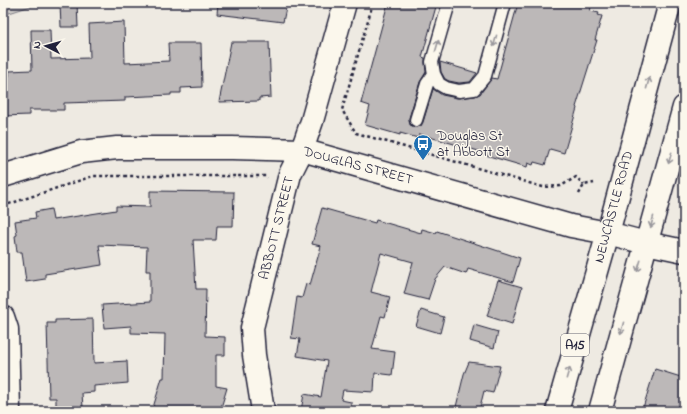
<svg xmlns="http://www.w3.org/2000/svg" width="687" height="414" font-family="'Indie Flower',sans-serif">
  <rect width="100%" height="100%" fill="#eeeae2"/>
  <filter id="ink" filterUnits="userSpaceOnUse"><feTurbulence type="fractalNoise" baseFrequency=".025" numOctaves="2"/><feDisplacementMap in="SourceGraphic" scale="8" xChannelSelector="R" yChannelSelector="G"/><feConvolveMatrix kernelMatrix="1 2 1 2 8 2 1 2 1" color-interpolation-filters="sRGB"/></filter>
  <g filter="url(#ink)">
    <!-- green -->
    <path fill="#d0cdc9" stroke="#797882" d="M3,3H40L3,15Z"/>
    <!-- building -->
    <path fill="#bcb8b8" stroke="#22223b" d="M60,3H77L78,27H61Z
      M218,3H287L283,22L217,14Z
      M388,3H437L422,57L425,58V63L426,72L420,82L409,118L410,125L417,127L421,126L423,122L433,89L442,95L457,98L475,96L480,94L492,78L497,79L518,3H592L590,11L599,13L598,15L602,16L595,40H597L576,107L577,108L564,153L550,149L545,165L534,162L533,165L528,163L527,167L482,154V152L419,134L418,138L400,133V135L365,125L370,106L361,103Z
      M124,22L125,63L169,61L168,43H201L202,87L181,88V93H171V95L125,97V101L64,103V110H29V115L3,116V76H9V71L32,70L31,30H50L51,59L90,58L89,24Z
      M231,42H269L271,97L259,98V101L219,102Z
      M440,62L477,73L470,82L459,83L449,81L445,79L441,72Z
      M150,191L234,192L233,226H217L216,240H193L196,289H206L205,336L225,337V355H216V386L227,388L220,411H152L162,378H164L165,334L131,333V326L104,328L102,305L150,302V271H146L147,247L99,245L102,265L45,274V279L26,282L22,252H17L15,236L17,235L15,221L36,218L35,212L51,209L53,220L116,210V206L150,207Z
      M322,208L375,223L376,220L421,233L422,229L436,233L437,231L520,258L513,282L468,269L466,274L445,267L435,279L428,300L404,294L413,262L381,253L371,292L390,297L385,317L381,316L372,349L395,352L392,375L375,373L374,392L343,390L341,400L351,402V411H301L304,394L321,397L327,361L297,356L300,339L291,338L297,297L302,298L306,284L310,285L321,246L312,244Z
      M498,280L522,287L512,324L487,316Z
      M421,310L444,317L440,333L416,326Z
      M93,319L94,363L127,361L128,383L94,386V392L82,393L83,408L56,410V398H49L47,323H55V320Z
      M474,325L498,332L494,348L470,341Z
      M469,362L500,366L493,393L484,391L479,411H455L464,374Z
      M655,369L684,378V411H642Z"/>
    <g fill="none" stroke-linecap="round" stroke-linejoin="round">
      <!-- lane casing -->
      <g stroke="#22223b" stroke-width="15">
        <path id="lane" d="M449,3L432,62L434,74L439,84L446,88L459,91L474,89L485,76L505,3
          M416,120L427,84L434,74"/>
      </g>
      <!-- street casing -->
      <g stroke="#22223b" stroke-width="25">
        <path id="street" d="M3,317L7,329L9,411
          M263,411L254,355L252,328L290,174L302,150L312,121L345,3"/>
      </g>
      <!-- secondary casing -->
      <g stroke="#22223b" stroke-width="25">
        <path id="secondary" d="M3,176L81,152L117,148H232L302,150L571,226L608,233
          M646,243L684,251"/>
      </g>
      <!-- highway casing -->
      <g stroke="#22223b" stroke-width="25">
        <path id="highway" d="M608,233L646,243
          M557,411L608,233L670,3
          M600,411L684,107"/>
      </g>
      <!-- path -->
      <path stroke="#22223b" stroke-width="2.5" stroke-dasharray="3 3" stroke-linecap="butt" d="M373,3L342,110L356,133L543,187L561,186L576,177L584,185
        M579,194L584,185L594,183
        M3,206L93,176H266L267,178"/>
      <!-- lane -->
      <use href="#lane" stroke="#fbf7ec" stroke-width="12"/>
      <!-- street -->
      <use href="#street" stroke="#fbf7ec" stroke-width="22"/>
      <!-- secondary -->
      <use href="#secondary" stroke="#fbf7ec" stroke-width="22"/>
      <!-- highway -->
      <use href="#highway" stroke="#fbf7ec" stroke-width="22"/>
    </g>
    <!-- one-way arrows -->
    <defs><path id="oneway-shaft" d="M-6 0H5M1.5-3L5.5 0L1.5 3" fill="none" stroke-width="1.6" stroke-linecap="round" stroke-linejoin="round"/></defs>
    <g stroke="#99979c">
      <use href="#oneway-shaft" transform="translate(495 41) rotate(105)"/>
      <use href="#oneway-shaft" transform="translate(437 46) rotate(-74)"/>
      <use href="#oneway-shaft" transform="translate(648 83) rotate(-75)"/>
      <use href="#oneway-shaft" transform="translate(670 158) rotate(106)"/>
      <use href="#oneway-shaft" transform="translate(652 222) rotate(105)"/>
      <use href="#oneway-shaft" transform="translate(639 266) rotate(107)"/>
      <use href="#oneway-shaft" transform="translate(622 328) rotate(105)"/>
      <use href="#oneway-shaft" transform="translate(568 373) rotate(-74)"/>
    </g>
  </g>
  <!-- icons -->
  <defs>
    <g id="bus-pin" transform="scale(1)"><path d="M0 17L-7.5 6A9.5 9.5 0 1 1 7.5 6Z" fill="#1f6fb2" stroke="#fbf7ec"/><path d="M-5-6H5V4H4V6H2V4H-2V6H-4V4H-5ZM-3.5-4V0h7V-4ZM-3.5 1.2v1.5H-2V1.2ZM2 1.2v1.5H3.5V1.2Z" fill="#fff"/></g>
  </defs>
  <g fill-rule="evenodd">
    <use href="#bus-pin" x="423" y="144"/>
  </g>
  <g text-anchor="middle" dominant-baseline="central" stroke-width="3" stroke-linejoin="round" paint-order="stroke">
    <!-- shield labels -->
    <rect fill="#fbf7ec" stroke="#636270" stroke-width="1" x="561" y="334" width="28" height="22" rx="3"/>
    <g font-size="13" font-weight="bold" fill="#22223b">
      <text x="575" y="345">A15</text>
    </g>
    <!-- poi labels -->
    <g font-size="14" fill="#22223b" stroke="#fbf7ec" text-anchor="start">
      <text x="437" y="136">Douglas St<tspan x="437" dy="16">at Abbott St</tspan></text>
    </g>
    <!-- street labels -->
    <g font-size="14" fill="#22223b" stroke="#fbf7ec">
      <text transform="translate(358 166) rotate(15)">DOUGLAS STREET</text>
      <text transform="translate(614 207) rotate(-75)">NEWCASTLE ROAD</text>
      <text transform="translate(277 228) rotate(-76)">ABBOTT STREET</text>
    </g>
  </g>
  <!-- margin -->
  <rect width="687" height="414" fill="none" stroke="#fbf7ec" stroke-width="16"/>
  <rect x="8" y="8" width="671" height="398" fill="none" stroke="#22223b" stroke-width="1.5" filter="url(#ink)"/>
  <!-- north arrow -->
  <g transform="translate(46 46) rotate(276)" stroke="#fbf7ec" stroke-width="3" paint-order="stroke">
  <path d="M0-3L7 15L0 10L-7 15Z" fill="#22223b"/>
  <text y="-6" font-size="11" font-weight="bold" text-anchor="middle" fill="#22223b">N</text>
  </g>
</svg>
